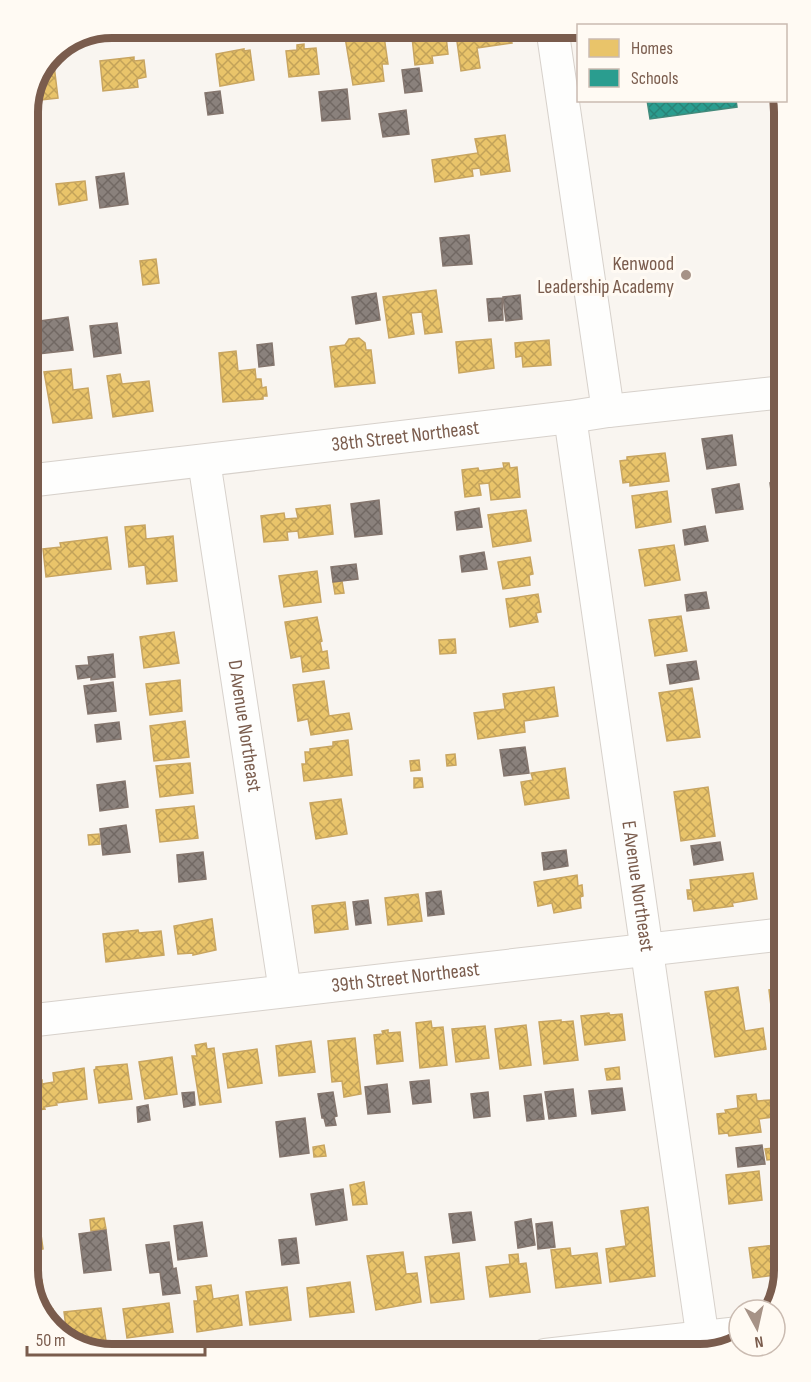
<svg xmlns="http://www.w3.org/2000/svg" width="811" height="1382" font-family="'Sofia Sans Condensed',sans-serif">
  <defs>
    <pattern id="homes-cross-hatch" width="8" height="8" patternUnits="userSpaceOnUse" patternTransform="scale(1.5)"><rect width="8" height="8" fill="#e9c46a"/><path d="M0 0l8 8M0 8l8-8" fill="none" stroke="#c2a259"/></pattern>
    <pattern id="schools-cross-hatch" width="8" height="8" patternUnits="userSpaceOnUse" patternTransform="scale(1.5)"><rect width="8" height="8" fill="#2a9d8f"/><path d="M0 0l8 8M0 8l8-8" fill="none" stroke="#298377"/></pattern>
    <pattern id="industry-cross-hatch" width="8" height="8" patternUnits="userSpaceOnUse" patternTransform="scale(1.5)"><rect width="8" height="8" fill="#8a817c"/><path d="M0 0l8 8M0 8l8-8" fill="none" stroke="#716863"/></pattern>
  </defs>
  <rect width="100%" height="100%" fill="#f9f5f0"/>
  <!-- homes -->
  <path fill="url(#homes-cross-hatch)" stroke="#c8a561" stroke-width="1.5" d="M420,27H445L448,54L432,56L433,63L415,65L411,28Z
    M455,27H509L512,43L477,48L480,68L461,71Z
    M383,29L388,64H382L384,81L353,85L345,37Z
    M304,44V49L316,48L319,74L289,77L286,51L297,50V45Z
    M244,49V51L250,50L254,80L220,86L216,54Z
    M134,57V61L144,60L146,77L137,79L138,87L103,91L100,61Z
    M54,65L58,98L30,101L45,66Z
    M505,135L510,171L481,175L480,168L472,169L473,176L435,182L432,160L478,153L475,139Z
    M85,181L87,200L59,205L56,184Z
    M156,259L159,283L143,285L140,261Z
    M436,290L442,332L425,334L422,312L411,313L414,334L389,338L383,297Z
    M359,338L365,343L366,350H371L375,383L335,387L330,347L345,345L349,339Z
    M491,339L494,368L459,373L456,342Z
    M549,340L551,365L523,367L522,356L516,357L515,343Z
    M236,351L238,371L255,369L256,379H261L262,388L266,387L267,396H263V399L223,402L219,353Z
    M71,369L73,390L88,388L92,418L53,423L44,372Z
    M120,374L122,384L149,381L153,411L113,417L107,376Z
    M665,453L669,481L630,486V482L623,483L620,461L627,460V457Z
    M503,463H509L510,468L517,467L520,497L491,500L489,483L479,484L481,495L465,497L462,470L478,468L479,471L504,468Z
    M667,491L671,522L636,528L632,496Z
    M330,505L333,534L299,538L298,531L287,532L288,540L264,542L261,516L284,513L285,519L298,518L296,509Z
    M526,510L531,541L493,547L488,515Z
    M145,525L146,539L173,536L177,581L147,584L145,565L129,567L125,527Z
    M107,537L111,569L46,577L43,549L61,547L60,543Z
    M674,545L680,580L645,586L639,550Z
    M530,557L533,574L529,575L530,585L503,589L498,562Z
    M317,571L321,602L284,607L279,576Z
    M342,581L344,593L335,594L333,582Z
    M538,594L541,612L536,613L538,622L510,627L506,599Z
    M681,616L687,651L655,656L649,620Z
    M317,617L322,641L320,642L322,652L327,651L329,668L303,672L301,656L291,658L285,622Z
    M174,632L179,663L144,668L140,637Z
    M455,639L456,653L440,654L439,640Z
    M180,680L182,711L150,715L146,684Z
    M324,681L329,716L349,713L352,729L311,735L308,719L298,721L293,685Z
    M554,687L558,716L524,721L525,732L478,739L474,713L505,709L503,694Z
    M692,688L700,737L667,741L659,693Z
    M185,721L189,757L154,761L150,726Z
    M348,740L352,775L304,781L302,764H306L305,752H310V749L333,746V742Z
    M455,754L456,765L447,766L446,755Z
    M419,760L420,770L411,771L410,761Z
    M190,763L193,793L160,797L156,766Z
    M565,768L569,798L525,805L521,782L533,780L531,773Z
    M414,778H422L423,787L414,788Z
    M708,787L715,836L681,841L674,792Z
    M341,799L347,834L316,839L310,803Z
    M194,806L198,838L160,842L156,810Z
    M99,834L100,844L89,845L88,835Z
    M753,873L757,899L732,903L733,906L694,911L692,899H688L687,890H691L690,880Z
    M577,875L578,886L582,885L583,896L580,897L581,908L554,913L552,903L538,906L534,882Z
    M418,894L422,921L388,925L385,898Z
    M345,902L348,929L315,933L312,906Z
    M212,919L216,950L193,955V953L178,954L174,926Z
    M138,930L139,933L161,931L164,955L106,962L103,934Z
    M738,987L745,1031L763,1028L766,1049L715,1057L705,992Z
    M784,988V1020L773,1022L769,990Z
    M609,1013L610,1015L622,1014L625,1040L585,1045L581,1016Z
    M561,1020V1022L573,1021L578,1060L544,1064L539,1022Z
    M431,1021L432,1028L443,1027L447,1065L420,1068L416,1023Z
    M526,1025L531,1065L500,1069L495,1029Z
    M485,1026L489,1058L456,1062L452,1029Z
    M388,1030V1033L400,1032L403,1061L377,1064L374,1035L383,1034L382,1031Z
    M355,1038L361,1094L344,1097L342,1081L332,1082L328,1041Z
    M311,1041L315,1072L279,1076L276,1046Z
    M206,1043L207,1049L214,1048L221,1102L200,1105L192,1056H197L195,1045Z
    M257,1049L262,1083L228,1088L223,1054Z
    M172,1057L177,1094L145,1099L139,1062Z
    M127,1064L132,1099L99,1103L94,1070L96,1069V1067Z
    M619,1067L620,1079L607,1080L605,1069Z
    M84,1068L87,1099L56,1103L57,1105L44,1107L45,1109L27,1111V1082L42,1080V1084L54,1082L53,1073Z
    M756,1094L757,1101L770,1100L773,1117L759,1119L761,1132L729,1136L728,1133L719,1134L717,1114L726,1113L725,1110L738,1108L737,1096Z
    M324,1145L326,1156L314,1157L313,1147Z
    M774,1148L775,1159L767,1160L765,1149Z
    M759,1171L762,1200L729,1204L726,1175Z
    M364,1182L367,1204L353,1205L350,1185Z
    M648,1207L655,1276L610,1282L606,1249L626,1246L621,1211Z
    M38,1213L43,1249L27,1252V1215Z
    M104,1218L106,1229L91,1231L90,1220Z
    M784,1244L783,1274L753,1278L749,1248Z
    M570,1248L571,1256L597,1253L601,1283L556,1288L551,1250Z
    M403,1252L406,1274L417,1273L421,1302L376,1310L367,1256Z
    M459,1253L464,1299L431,1303L425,1257Z
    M518,1254L519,1264L526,1263L530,1292L490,1297L486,1267L510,1264L509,1255Z
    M42,1280L46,1310L53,1309L56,1331L36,1308L30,1282Z
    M350,1282L354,1312L310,1317L307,1288Z
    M211,1285L213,1299L238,1295L242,1325L197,1332L194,1301H198L196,1287Z
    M287,1287L291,1320L250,1325L246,1292Z
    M169,1303L173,1332L127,1338L123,1309Z
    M101,1308L106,1341L77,1345L68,1342L64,1312Z"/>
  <!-- schools -->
  <path fill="url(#schools-cross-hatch)" stroke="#428a7b" stroke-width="1.5" d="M647,100H736L737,107L650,119Z"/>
  <!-- industry -->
  <path fill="url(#industry-cross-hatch)" stroke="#85766e" stroke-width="1.5" d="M419,68L422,91L405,93L402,70Z
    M347,89L350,119L322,121L319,92Z
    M220,91L223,113L208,115L205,93Z
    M406,110L409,134L383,137L379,114Z
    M124,173L128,204L100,208L96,177Z
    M469,235L472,264L443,266L440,238Z
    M376,293L380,320L356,324L352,297Z
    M520,295L522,319L506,321L503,297Z
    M502,298L503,320L489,321L487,299Z
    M68,317L73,350L38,354L33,322Z
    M117,323L121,353L94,357L90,326Z
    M272,343L274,365L259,367L257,345Z
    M732,435L736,465L707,469L702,439Z
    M784,481V513L774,514L770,483Z
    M739,484L743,509L716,513L712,489Z
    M379,500L382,534L355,537L351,504Z
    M479,508L482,527L457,530L455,512Z
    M705,526L708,541L685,545L683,530Z
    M484,552L487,569L462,572L460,556Z
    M356,564L358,579L333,582L331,567Z
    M706,592L709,608L687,611L685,595Z
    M113,654L115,677L91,680V677L78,679L76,666L89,665L88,657Z
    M696,661L699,679L670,684L667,665Z
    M113,682L116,711L88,714L84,686Z
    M119,722L121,739L97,742L95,725Z
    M525,747L529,773L504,776L500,750Z
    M125,781L128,807L100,811L97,785Z
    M126,825L130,852L103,855L100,829Z
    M720,842L723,860L694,865L691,846Z
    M566,850L568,866L544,870L542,853Z
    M203,852L206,879L179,882L177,855Z
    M441,891L444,914L428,916L426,893Z
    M368,900L371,923L356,925L353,902Z
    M429,1080L431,1102L413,1104L410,1082Z
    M387,1084L390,1112L368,1114L365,1087Z
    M622,1088L625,1110L592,1114L589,1091Z
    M573,1089L576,1116L549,1119L545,1092Z
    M194,1092L195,1105L184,1107L182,1093Z
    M333,1092L337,1116L334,1117L336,1125L326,1126L324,1118H322L318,1094Z
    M488,1092L490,1116L474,1118L471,1094Z
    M541,1094L544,1119L527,1121L524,1096Z
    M148,1105L150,1120L138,1122L137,1107Z
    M305,1118L309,1153L280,1157L276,1122Z
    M782,1121H784V1137H775L774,1127L782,1126Z
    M762,1145L765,1164L738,1167L736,1148Z
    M31,1162L34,1184L27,1185V1163Z
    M343,1189L347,1220L316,1225L311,1194Z
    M471,1212L475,1240L453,1243L449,1214Z
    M531,1219L535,1245L518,1248L515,1222Z
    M202,1222L207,1256L178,1260L174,1226Z
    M552,1222L555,1247L538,1249L536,1224Z
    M106,1230L111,1270L84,1273L79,1234Z
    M296,1238L299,1263L282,1265L279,1240Z
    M169,1242L173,1269L176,1268L180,1293L163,1295L160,1272L150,1273L146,1245Z"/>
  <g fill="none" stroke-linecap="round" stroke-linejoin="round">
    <!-- minor casing -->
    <g stroke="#d7d1cb" stroke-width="34">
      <g id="minor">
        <path d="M552,27L608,411"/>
        <path id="s1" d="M570,417L705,1354"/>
        <path id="s2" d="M204,461L285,991"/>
        <path id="s3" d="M27,481L570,417L608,411L784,392"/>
        <path id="s4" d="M27,1021L784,934"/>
        <path d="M545,1355L739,1333"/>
      </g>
    </g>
    <!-- minor -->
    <use href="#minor" stroke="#fefefd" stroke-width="32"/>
  </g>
  <!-- markers -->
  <circle fill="#a69286" stroke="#fffaf3" stroke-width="2" cx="686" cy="275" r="6"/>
  <g text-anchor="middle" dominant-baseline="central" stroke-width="6" stroke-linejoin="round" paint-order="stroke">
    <!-- poi labels -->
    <g font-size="20" fill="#7a5c4d" stroke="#fffaf3" text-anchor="end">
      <text x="674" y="264">Kenwood<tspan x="674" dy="23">Leadership Academy</tspan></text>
    </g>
    <!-- street labels -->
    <g font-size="20" fill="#7a5c4d" stroke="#fffaf3">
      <text stroke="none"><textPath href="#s3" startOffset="381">38th Street Northeast</textPath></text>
      <text stroke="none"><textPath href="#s2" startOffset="268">D Avenue Northeast</textPath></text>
      <text stroke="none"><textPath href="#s1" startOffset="474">E Avenue Northeast</textPath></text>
      <text stroke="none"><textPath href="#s4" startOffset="381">39th Street Northeast</textPath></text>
    </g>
  </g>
  <!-- crop -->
  <path d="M0 0H811V1382H0ZM112 38H700A74 74 0 0 1 774 112V1270A74 74 0 0 1 700 1344H112A74 74 0 0 1 38 1270V112A74 74 0 0 1 112 38Z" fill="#fffaf3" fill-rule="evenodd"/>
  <path fill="none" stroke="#7a5c4d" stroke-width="8" d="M112 38H700A74 74 0 0 1 774 112V1270A74 74 0 0 1 700 1344H112A74 74 0 0 1 38 1270V112A74 74 0 0 1 112 38Z"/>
  <!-- legend -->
  <rect x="577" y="24" width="210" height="78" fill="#fffaf3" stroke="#cabbb1" stroke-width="1.5"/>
  <rect x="589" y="39" width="30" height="18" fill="#e9c46a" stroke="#cabbb1" stroke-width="1.5"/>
  <text x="631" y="54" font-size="18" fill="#7a5c4d">Homes</text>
  <rect x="589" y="69" width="30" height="18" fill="#2a9d8f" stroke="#cabbb1" stroke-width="1.5"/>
  <text x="631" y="84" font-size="18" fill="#7a5c4d">Schools</text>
  <!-- north arrow -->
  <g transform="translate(757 1328) rotate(172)"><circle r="28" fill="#fffaf3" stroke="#cabbb1" stroke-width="1.5"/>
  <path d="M0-4.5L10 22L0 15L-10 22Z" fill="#a69286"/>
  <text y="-9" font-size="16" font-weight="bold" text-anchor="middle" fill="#7a5c4d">N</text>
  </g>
  <!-- scale -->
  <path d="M27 1346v9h178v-9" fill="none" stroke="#7a5c4d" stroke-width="3"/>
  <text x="36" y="1346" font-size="18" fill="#7a5c4d" stroke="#fffaf3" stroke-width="4.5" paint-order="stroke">50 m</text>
</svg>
